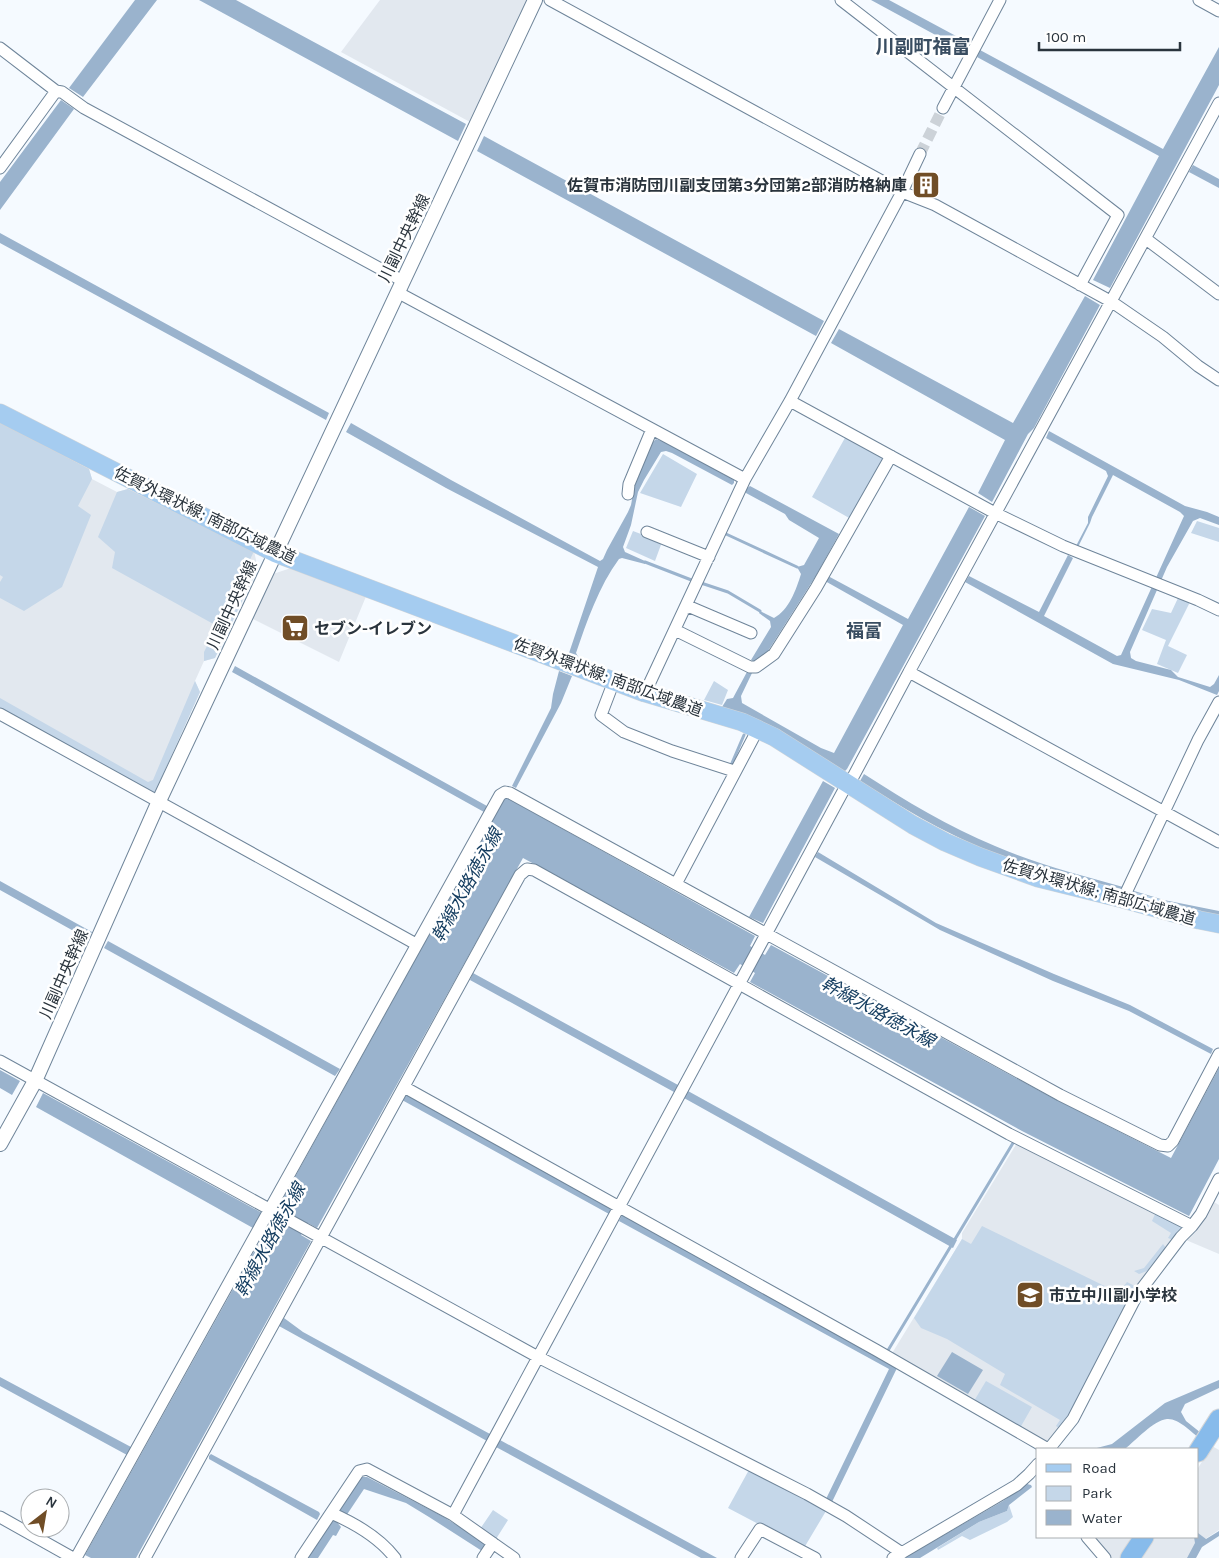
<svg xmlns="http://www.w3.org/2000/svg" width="1219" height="1558" font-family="Karla,'Noto Sans JP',sans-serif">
  <rect width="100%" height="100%" fill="#f5faff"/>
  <!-- built -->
  <path fill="#e2e8ef" d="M380,0H529L470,122L341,52Z
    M0,422L89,469L92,479L117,492L128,489L254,551L258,569L215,658L204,661L195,681L200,692L155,792L0,709Z
    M291,568L367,594L339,662L253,619L273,574Z
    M1017,1143L1183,1228L1147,1271L1128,1300L1060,1429L1047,1444L891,1355L962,1239V1233Z
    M1214,1202L1219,1205V1254L1186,1240Z
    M1212,1446L1219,1450V1530L1199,1543L1191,1558H1140L1154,1537H1198V1468Z
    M1093,1537H1135L1122,1558H1109Z"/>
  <!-- green -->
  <path fill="#c5d7e9" d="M0,422L89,469L92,479L78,506L91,515L62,587L24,611L0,598V582L3,577L0,575Z
    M846,436L886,459L851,519L812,497Z
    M663,454L697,474L681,507L640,493Z
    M128,489L254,551L233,596L239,597L242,601L215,658L204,661V652L217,626L112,568L115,552L98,537L117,492Z
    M1197,521L1219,528V542L1191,533Z
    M633,531L662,542L655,561L626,548Z
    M1178,598L1190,602L1168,646L1187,655L1178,673L1157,664L1166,640L1142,630L1152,609L1171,613Z
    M195,681L200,692L155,792L152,794L0,709V698L148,782L153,780Z
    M714,681L728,690L722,705L704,700Z
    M1156,1212L1182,1225L1183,1228L1173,1240L1168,1238L1171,1233L1152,1221Z
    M982,1226L1123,1295L1120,1291L1127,1282L1133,1285L1135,1290L1077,1401L1060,1429L1056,1426L1060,1420L1000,1385L1005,1374L947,1339L921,1328L914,1318L962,1239L971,1244Z
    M1163,1244L1166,1248L1147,1271L1139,1274L1134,1271L1144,1268Z
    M986,1381L1032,1407L1020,1428L974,1401Z
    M750,1468L826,1511L804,1548L728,1508Z
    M1009,1505L1013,1517L1007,1522L970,1540L962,1536L938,1550L937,1548L979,1522L1007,1511Z
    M493,1510L508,1520L496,1539L480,1529Z"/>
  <!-- water -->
  <path fill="#9ab3cd" d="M135,0H157L83,97L69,88Z
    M199,0H236L466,124L458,141Z
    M871,0H889L969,43L965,51Z
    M1219,47V85L1110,288L1093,280L1159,156L977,57L980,50L1163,149Z
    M61,100L74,109L0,210V182Z
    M484,136L824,321L816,336L477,151Z
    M1193,165L1219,179V188L1189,172Z
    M0,233L329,413L326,420L0,243Z
    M1085,296L1100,305L1034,428L1028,434L992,502L978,493L1005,440L831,343L839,329L1013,423Z
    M351,423L451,480L600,561L603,559L607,550L628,512L631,505L635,483L653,442L656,439L667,443L734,480V483L732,485L672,453L666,451L661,452L644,480L638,492L631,525L623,547L625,552L645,561V564L622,558L619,559C599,586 587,621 576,653L579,658L591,664L568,656L598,567L446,488L346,432Z
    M1049,431L1185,506L1207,512L1219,517V525L1200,518L1193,521L1167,567L1130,652L1131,658L1136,661L1171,670L1178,677L1210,687L1214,684L1219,675V691L1217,695L1179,680L1113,664L965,582L969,576L1039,612L1068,555L1073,558L1044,616L1117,656L1121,655L1184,516L1180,512L1113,475L1092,517L1090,523L1078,547L1076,546L1088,523V517L1108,476L1106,471L1046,438Z
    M750,486L839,534L817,574L768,651L755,662L751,660L771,627L770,621L759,613L760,611L774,618C789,610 796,590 801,574L797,567L804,565L819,538L789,520L785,514L746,493V489Z
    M969,507L985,516L847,769L844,772L722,707L727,699L733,698L748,670H750L752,673L741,696L742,703L821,748L834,753L903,625L825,581L828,576L908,619Z
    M235,666L487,806L484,812L232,672Z
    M559,671L572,676L561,703L516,788L512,786L551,708L553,694Z
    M864,774C906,801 949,827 995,846C1036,864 1080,875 1123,887L1121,892C1075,880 1030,869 986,850C941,831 901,807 860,781Z
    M823,781L835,788L763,923L749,917Z
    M504,799H509L755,936L750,946L765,955L771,945L1049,1096L1171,1158L1219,1068V1159L1189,1216L1022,1131L750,982L755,973L740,964L734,973L523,858L317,1228L308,1223L301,1235L311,1241L136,1558H91L85,1555L272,1219L282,1224L289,1212L279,1206Z
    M818,852L936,923L1054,974L1130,1005L1213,1049L1211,1054L1129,1011L1053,981L940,930L815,857Z
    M0,881L92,932L88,939L0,890Z
    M1131,890L1164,900L1219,911V916L1129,894Z
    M108,941L340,1069L335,1076L104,948Z
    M473,973L678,1085L674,1092L470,980Z
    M0,1070L20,1081L12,1095L0,1088Z
    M688,1091L957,1240L953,1248L684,1098Z
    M43,1093L262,1213L253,1228L36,1107Z
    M405,1094L611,1209L609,1214L402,1100Z
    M622,1215L897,1368L832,1502L826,1499L889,1369L619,1221Z
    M284,1318L303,1332L490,1434L487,1441L279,1326Z
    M952,1352L983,1370L968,1394L937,1376Z
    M0,1377L131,1447L127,1455L0,1386Z
    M1219,1380V1388L1185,1404L1181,1412L1186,1421L1201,1433L1198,1437C1190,1431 1178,1418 1167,1419C1154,1420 1135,1441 1125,1449H1093L1112,1444L1165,1403Z
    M500,1440L717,1558H701L496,1447Z
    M211,1454L319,1512L320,1514L317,1520L209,1459V1456Z
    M362,1477H367L442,1516L484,1542L485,1547L482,1551L429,1517L406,1503L364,1489L346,1516L338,1511Z
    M1027,1484L1031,1485L1032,1487L1009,1505L1007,1511L979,1522L920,1558H904L1003,1501Z
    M332,1520L336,1521L341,1527L336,1536L333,1535L318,1558H307Z
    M1219,1531V1536L1202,1547L1196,1558H1187L1195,1543L1194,1537H1198V1533L1206,1539Z"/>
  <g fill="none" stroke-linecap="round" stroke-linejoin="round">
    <!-- stream -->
    <path stroke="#9ab3cd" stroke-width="3" d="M726,534L797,567
      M645,562L694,581
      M701,583L728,592L760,611
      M732,763L744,735
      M887,1352L1013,1143"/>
    <!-- minor-tunnel -->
    <path stroke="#ccd2d8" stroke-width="11" stroke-dasharray="11 5.5" stroke-linecap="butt" d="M920,154L943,108"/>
    <!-- minor casing -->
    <g stroke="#6f859a" stroke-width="13">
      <path id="minor" d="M550,0L902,192L935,205L1112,302L1163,337L1198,366L1219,380
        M841,0L1118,215L1080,285
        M1199,0L1219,11
        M0,48L56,91L62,92L84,108L403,281
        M1219,103L909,672L1219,842
        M943,108L1000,0
        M0,168L56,91
        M1146,239L1219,294
        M397,292L745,479
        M790,401L995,513L1063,546L1198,600L1219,610
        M628,494L629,484L652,429
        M647,532L709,557
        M685,609L690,607L751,633
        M675,630L750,667H756L774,654L816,588L891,456
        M614,681L601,715L624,732L672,751L734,771
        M645,693L745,479L790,401L902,192L920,154
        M0,714L416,944
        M676,884L758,729
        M1123,899L1198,740L1219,702
        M0,1061L538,1357L807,1494L846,1516L902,1553
        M404,1087L876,1350L1048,1449
        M1049,1449L1073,1419L1137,1295L1181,1237L1192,1226L1201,1214L1219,1179
        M331,1513C354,1523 379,1537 395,1558
        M453,1515L847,784L853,777L909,672
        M0,1517L73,1558
        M1087,1537L1105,1558
        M76,1558L500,795L505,792L510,793L1060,1095L1160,1145L1168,1146L1173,1141L1219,1054
        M145,1558L520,875L527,869L534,870L1009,1134L1192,1226
        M301,1558L359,1471L367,1469L453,1515L514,1558
        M483,1558L493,1543
        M741,1558L760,1529L815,1558
        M893,1558L1017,1485L1029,1474L1038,1464"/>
    </g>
    <!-- tertiary casing -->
    <g stroke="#6f859a" stroke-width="16">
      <path id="tertiary" d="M0,1144L35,1081L159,801L535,0"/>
    </g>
    <!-- primary casing -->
    <g stroke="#d4d6d8" stroke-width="19">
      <path id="primary" d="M0,413L275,553L645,693L742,722L774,737L913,825L945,842L980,857L1038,878L1123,899L1199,920L1219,924"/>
    </g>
    <!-- trunk casing -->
    <g stroke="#d4d6d8" stroke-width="21">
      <path id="trunk" d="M1198,1452L1219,1419
        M1130,1558L1144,1537"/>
    </g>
    <!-- minor -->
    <use href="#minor" stroke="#fff" stroke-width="11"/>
    <!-- tertiary -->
    <use href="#tertiary" stroke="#fff" stroke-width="14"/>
    <!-- primary -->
    <use href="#primary" stroke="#a5ccf0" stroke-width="18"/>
    <!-- trunk -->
    <use href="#trunk" stroke="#87bbeb" stroke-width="19"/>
  </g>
  <!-- icons -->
  <defs>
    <g id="building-square" transform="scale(1.4375)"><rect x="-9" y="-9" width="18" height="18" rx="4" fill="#704d26" stroke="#fff"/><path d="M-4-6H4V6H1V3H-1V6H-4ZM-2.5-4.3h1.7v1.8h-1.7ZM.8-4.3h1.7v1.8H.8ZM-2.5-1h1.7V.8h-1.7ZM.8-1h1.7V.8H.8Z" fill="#fff"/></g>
    <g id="supermarket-square" transform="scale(1.4375)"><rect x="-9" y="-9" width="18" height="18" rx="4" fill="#704d26" stroke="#fff"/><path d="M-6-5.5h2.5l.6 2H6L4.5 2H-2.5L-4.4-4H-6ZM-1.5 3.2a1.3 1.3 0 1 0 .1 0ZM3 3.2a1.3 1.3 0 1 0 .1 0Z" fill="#fff"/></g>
    <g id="school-square" transform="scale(1.4375)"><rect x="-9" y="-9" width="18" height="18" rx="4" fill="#704d26" stroke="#fff"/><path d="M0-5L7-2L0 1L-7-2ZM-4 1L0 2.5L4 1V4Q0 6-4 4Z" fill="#fff"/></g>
  </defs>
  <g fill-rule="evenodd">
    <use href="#building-square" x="926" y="185"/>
    <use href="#supermarket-square" x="295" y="628"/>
    <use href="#school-square" x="1030" y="1295"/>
  </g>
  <g text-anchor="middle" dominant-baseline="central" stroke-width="5" stroke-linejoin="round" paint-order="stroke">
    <!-- poi labels -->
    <g font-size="16" font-weight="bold" fill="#2a343d" stroke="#fff" text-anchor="start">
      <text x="907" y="185" text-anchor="end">佐賀市消防団川副支団第3分団第2部消防格納庫</text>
      <text x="314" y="628">セブン-イレブン</text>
      <text x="1049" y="1295">市立中川副小学校</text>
    </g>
    <!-- street labels -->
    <g font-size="16" fill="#2a343d" stroke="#fff">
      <text transform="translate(404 238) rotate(-64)">川副中央幹線</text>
      <text transform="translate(205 515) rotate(26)">佐賀外環状線; 南部広域農道</text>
      <text transform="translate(232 605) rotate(-65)">川副中央幹線</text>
      <text transform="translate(608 677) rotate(20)">佐賀外環状線; 南部広域農道</text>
      <text transform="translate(1099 892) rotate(16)">佐賀外環状線; 南部広域農道</text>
      <text transform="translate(64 974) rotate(-66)">川副中央幹線</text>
    </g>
    <!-- neighbourhood labels -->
    <g font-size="18" font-weight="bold" fill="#394d61" stroke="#fff">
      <text x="864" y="631">福富</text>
    </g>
    <!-- water labels -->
    <g font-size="18" font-style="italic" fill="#133c5f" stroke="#fff">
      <text transform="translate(467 885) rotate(-61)">幹線水路徳永線</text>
      <text transform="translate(878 1012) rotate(29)">幹線水路徳永線</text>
      <text transform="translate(270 1240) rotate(-61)">幹線水路徳永線</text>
    </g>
    <!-- quarter labels -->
    <g font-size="19" font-weight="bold" fill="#394d61" stroke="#fff">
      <text x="923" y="47">川副町福富</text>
    </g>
  </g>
  <!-- legend -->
  <rect x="1036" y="1448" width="162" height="90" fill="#ffffff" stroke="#aaaeb1"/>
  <rect x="1046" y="1464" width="25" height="8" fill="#a5ccf0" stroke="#aaaeb1"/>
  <text x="1082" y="1473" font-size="15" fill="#2a343d">Road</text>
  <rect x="1046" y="1486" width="25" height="15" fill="#c5d7e9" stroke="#aaaeb1"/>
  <text x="1082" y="1498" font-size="15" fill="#2a343d">Park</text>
  <rect x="1046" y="1510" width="25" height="15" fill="#9ab3cd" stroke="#aaaeb1"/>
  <text x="1082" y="1523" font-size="15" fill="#2a343d">Water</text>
  <!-- north arrow -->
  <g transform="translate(45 1513) rotate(31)"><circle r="24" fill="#ffffff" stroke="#aaaeb1"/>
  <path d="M0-4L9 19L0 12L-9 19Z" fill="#704d26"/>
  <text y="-8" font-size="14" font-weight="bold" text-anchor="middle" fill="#2a343d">N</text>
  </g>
  <!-- scale -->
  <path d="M1039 42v8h141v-8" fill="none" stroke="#2a343d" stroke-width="2.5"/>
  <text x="1046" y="42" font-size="15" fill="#2a343d" stroke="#ffffff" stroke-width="4" paint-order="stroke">100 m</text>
</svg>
